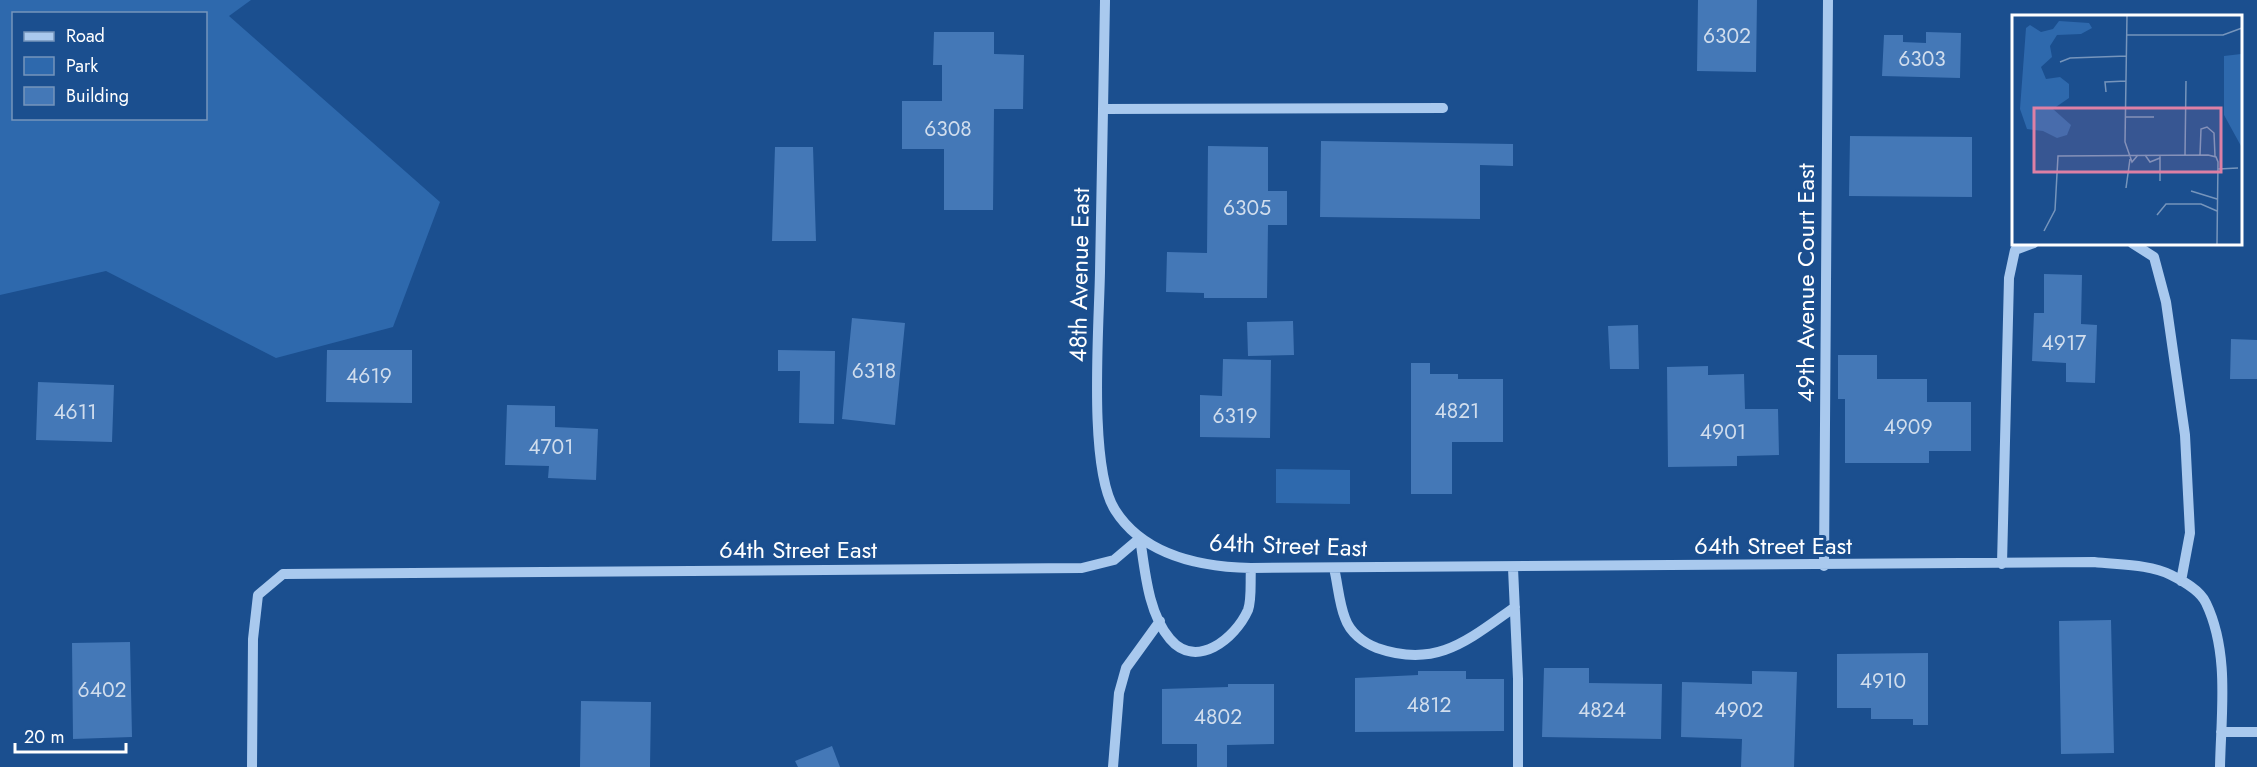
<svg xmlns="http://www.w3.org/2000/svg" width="2257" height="767" font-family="Jost,sans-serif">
  <rect width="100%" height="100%" fill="#1b4f8f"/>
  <!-- green -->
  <path fill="#2e69ad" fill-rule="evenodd" d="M0,0H251L229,16L440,202L393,327L276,358L106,271L0,295ZM14,14H206V118H14Z
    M1276,469L1350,470V504L1276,503Z"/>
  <!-- building -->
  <path fill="#4478b7" d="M1698,0H1757L1756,72L1697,71Z
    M934,32H994V54L1024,55L1023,109H994L993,210H944V149H902V101H942V65H933Z
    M1926,32L1961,33L1960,78L1882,76L1884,35H1903V42L1926,43Z
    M1850,136L1972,137V197L1849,196Z
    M1321,141L1513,144V166L1480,165V219L1320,217Z
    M1208,146L1268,147V191H1287V225H1268L1267,298H1204V293L1166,292L1167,252L1207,253Z
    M775,147H813L816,241H772Z
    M2044,274L2082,275L2081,324L2097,325L2095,383L2066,382V363L2032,361L2034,313H2044Z
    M852,318L905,323L895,425L842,419Z
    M1293,321L1294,355L1248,356L1247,322Z
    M1638,325L1639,369H1610L1608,326Z
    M2231,339L2257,340V379H2230Z
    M327,350H412V403L326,402Z
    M778,350L835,351L834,424L799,423L800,371H778Z
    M1838,355H1877V379H1927V402H1971V451H1929V463H1845V399H1838Z
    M1223,359L1271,360L1270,438L1200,437V395L1222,396Z
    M1411,363H1430V374H1458V379H1503V442H1452V494H1411Z
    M1708,366V375L1744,374L1745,409H1778L1779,455L1737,456V466L1668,467L1667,367Z
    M38,382L114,385L112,442L36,440Z
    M507,405L555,406V427L598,429L596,480L548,478L549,466L505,465Z
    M2111,620L2114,753L2061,754L2059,621Z
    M130,642L132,737L73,739L72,643Z
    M1928,653V725H1913V719H1871V708H1837V654Z
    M1544,668H1589V683L1662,684L1661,739L1542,737Z
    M1418,671H1466V679H1504V731L1355,732V678L1418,675Z
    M1752,671L1797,672L1794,767H1741L1742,739L1681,737L1682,682L1752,684Z
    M1228,684H1274V744L1227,745V767H1197V744H1162V689L1228,687Z
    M581,701L651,702L650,767H580Z
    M832,746L840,767H798L795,761Z"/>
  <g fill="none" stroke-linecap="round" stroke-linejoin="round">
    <!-- minor -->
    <path stroke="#a9c9ee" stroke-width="10" d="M1105,0C1104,91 1102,182 1100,272C1099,327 1088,468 1115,510C1144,556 1201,567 1251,568L2094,562C2118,565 2149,564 2171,575C2183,581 2200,590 2206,603C2230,653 2221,714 2220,767
      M1103,109L1443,108
      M2132,243L2154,257L2166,302L2185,435L2190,533L2181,581
      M1140,538C1145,571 1148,613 1170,639C1196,670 1235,639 1248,610C1252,599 1250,581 1251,568
      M2002,564L2009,278L2015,250L2034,243
      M1824,566L1828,0
      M1334,568C1338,585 1339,603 1345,618C1350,633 1364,643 1377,648C1437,669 1468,640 1515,607
      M1513,568L1518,679V767
      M2221,732H2257
      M252,767L253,639L258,595L283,574L1082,568L1114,560L1140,538
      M1113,767L1119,693L1126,668L1160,621"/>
  </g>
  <g text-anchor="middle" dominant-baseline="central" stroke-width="6" stroke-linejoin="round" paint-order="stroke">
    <!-- number labels -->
    <g font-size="21" fill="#d0dded">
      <text x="1727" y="36">6302</text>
      <text x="1922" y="59">6303</text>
      <text x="948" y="129">6308</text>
      <text x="1247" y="208">6305</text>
      <text x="2064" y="343">4917</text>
      <text x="874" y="371">6318</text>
      <text x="369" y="376">4619</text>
      <text x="1457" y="411">4821</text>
      <text x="75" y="412">4611</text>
      <text x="1235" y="416">6319</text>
      <text x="1908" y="427">4909</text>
      <text x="1723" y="432">4901</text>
      <text x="551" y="447">4701</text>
      <text x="1883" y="681">4910</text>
      <text x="102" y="690">6402</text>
      <text x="1429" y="705">4812</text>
      <text x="1602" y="710">4824</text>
      <text x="1739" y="710">4902</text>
      <text x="1218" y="717">4802</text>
    </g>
    <!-- street labels -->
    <g font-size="24" fill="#fff" stroke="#1b4f8f">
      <text transform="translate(1079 275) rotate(-89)">48th Avenue East</text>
      <text transform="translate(1805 283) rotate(-90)">49th Avenue Court East</text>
      <text transform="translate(1288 545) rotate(2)">64th Street East</text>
      <text x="1773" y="545">64th Street East</text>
      <text x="798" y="549">64th Street East</text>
    </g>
  </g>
  <!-- overview -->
  <g transform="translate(2012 15)">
    <rect width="230" height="230" fill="#1b4f8f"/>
    <path d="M47,6L77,8L80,13L69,19L45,20L38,31L40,42L29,52L34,64L48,62L57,69V83L41,94L59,110L55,120L45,123L31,116L15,114L8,94L14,13L18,10L29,17L41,14ZM229,39H230L229,131L212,100V41Z" fill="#2e69ad"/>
    <path fill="none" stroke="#7695bc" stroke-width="1.5" d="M115,0L113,127L120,147L126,140M115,20H211L230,13M48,47L58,43L115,41M94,77L93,67L114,66M114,102H142M133,140L138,147L148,143M148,140V166M173,140L174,66M188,140L189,114L195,112L202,118L203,141M206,154L226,153M114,173L118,144M179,176L205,184M145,200L154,189H189L205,196M32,216L43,195L46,141L196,140L204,142L206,147L205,229"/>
    <path fill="#dd80a5" fill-opacity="0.15" stroke="#dd80a5" stroke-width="3" d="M22,93H209V157H22Z"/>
    <rect width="230" height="230" fill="none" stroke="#fff" stroke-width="3"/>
  </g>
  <!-- legend -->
  <rect x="12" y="12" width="195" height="108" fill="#1b4f8f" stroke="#7695bc" stroke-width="1.5"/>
  <rect x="24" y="32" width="30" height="9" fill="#a9c9ee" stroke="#7695bc" stroke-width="1.5"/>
  <text x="66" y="42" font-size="18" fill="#ffffff">Road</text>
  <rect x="24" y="57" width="30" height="18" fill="#2e69ad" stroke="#7695bc" stroke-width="1.5"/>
  <text x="66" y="72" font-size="18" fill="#ffffff">Park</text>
  <rect x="24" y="87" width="30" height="18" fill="#4478b7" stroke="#7695bc" stroke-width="1.5"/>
  <text x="66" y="102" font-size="18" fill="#ffffff">Building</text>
  <!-- scale -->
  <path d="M15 743v9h111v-9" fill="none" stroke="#ffffff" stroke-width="3"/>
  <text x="24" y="743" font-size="18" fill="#ffffff" stroke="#1b4f8f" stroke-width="4.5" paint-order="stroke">20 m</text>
</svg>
